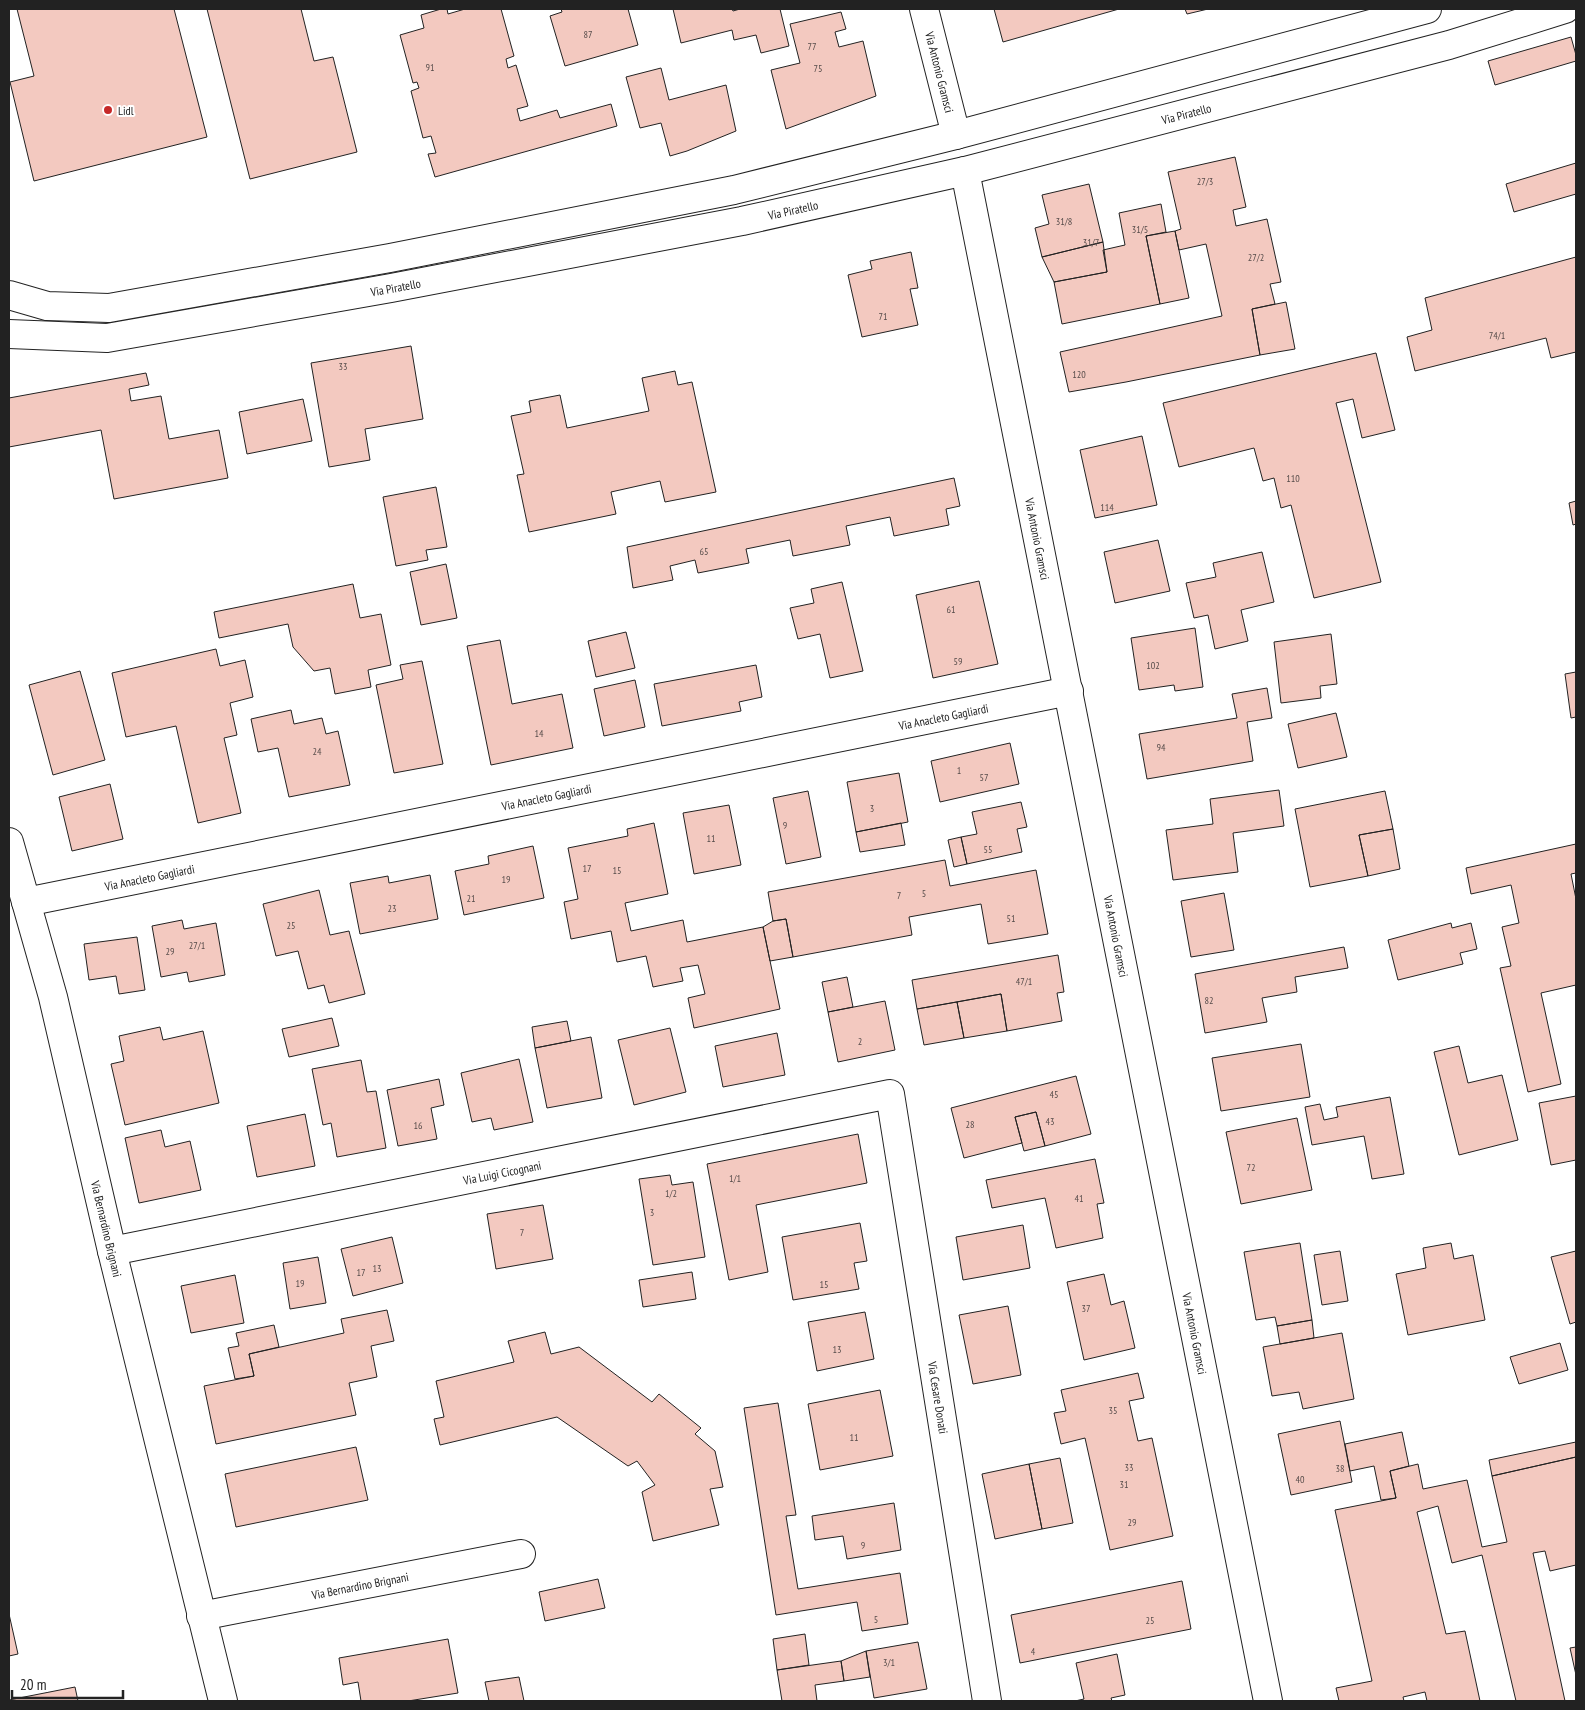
<svg xmlns="http://www.w3.org/2000/svg" width="1585" height="1710" font-family="'PT Sans Narrow',sans-serif">
  <rect width="100%" height="100%" fill="#fff"/>
  <!-- building -->
  <path fill="#f3c9c0" stroke="#222" d="M17,9H174L207,137L34,181L10,82L34,76Z
    M207,9H301L314,61L333,57L357,152L250,179Z
    M441,9H447L448,14L465,9H501L514,56L506,59L508,68L516,65L528,106L517,109L520,121L557,110L560,118L611,104L617,126L435,177L428,154L436,153L431,136L423,138L411,91L419,88L417,82L413,83L400,35L424,28L421,15Z
    M561,9H628L638,45L565,66L550,16L562,12Z
    M673,9H732L733,11L740,9H780L789,46L761,53L756,35L734,40L732,30L681,43Z
    M994,9H1119L1003,42Z
    M1185,9H1208L1187,14Z
    M841,12L846,29L835,32L839,47L863,41L876,96L786,129L771,70L800,63L790,24Z
    M1571,37L1576,55V61L1495,85L1488,61Z
    M661,68L669,100L726,85L736,131L687,151L670,156L661,123L640,128L626,77Z
    M1235,157L1246,207L1233,210L1236,226L1267,219L1281,282L1270,284L1275,304L1252,309L1260,355L1126,382L1069,392L1060,352L1222,316L1206,244L1179,250L1175,231L1181,229L1168,172Z
    M1576,163V194L1514,212L1506,184Z
    M1089,184L1103,242L1042,257L1035,228L1049,224L1042,195Z
    M1161,204L1166,232L1146,236L1160,304L1062,324L1054,282L1107,272L1103,250L1125,245L1119,213Z
    M1175,231L1189,298L1160,304L1146,236Z
    M1103,242L1107,272L1054,282L1042,257Z
    M911,252L918,288L910,289L918,325L862,337L848,275L872,269L870,261Z
    M1576,257V352L1551,358L1546,338L1415,371L1407,337L1432,330L1425,298Z
    M1286,302L1295,349L1260,355L1252,309Z
    M411,346L423,419L365,429L370,460L329,467L311,363Z
    M1376,353L1395,430L1362,438L1353,399L1336,403L1381,582L1314,598L1291,505L1281,508L1274,478L1263,481L1254,448L1179,467L1163,403Z
    M675,371L678,385L692,382L716,492L665,502L660,481L611,492L616,514L529,532L517,475L524,474L511,416L531,412L529,401L560,395L567,428L649,411L642,378Z
    M146,373L149,385L129,389L131,401L161,396L169,439L219,430L228,478L114,499L101,430L9,447V398Z
    M303,399L312,441L247,454L239,412Z
    M1142,436L1157,505L1095,518L1080,450Z
    M954,478L960,506L946,509L949,525L894,536L890,517L846,526L850,545L793,556L790,540L746,549L749,563L698,573L695,560L670,566L673,580L633,588L627,547Z
    M436,487L447,547L426,550L428,560L396,566L383,497Z
    M1576,501V524L1573,525L1569,503Z
    M1158,540L1170,591L1115,603L1104,552Z
    M1262,552L1274,602L1241,610L1248,641L1215,649L1208,615L1194,618L1186,583L1216,577L1213,563Z
    M446,564L457,618L421,625L410,572Z
    M979,581L998,664L933,678L916,595Z
    M842,582L863,671L830,678L820,634L798,639L790,608L814,603L811,589Z
    M353,584L360,618L381,614L391,665L368,670L371,687L335,694L330,668L314,671L293,647L288,624L219,638L214,612Z
    M1195,628L1203,687L1175,691L1174,685L1139,690L1131,638Z
    M626,632L635,668L596,677L588,641Z
    M1331,634L1337,684L1320,686L1321,698L1281,703L1274,642Z
    M500,640L512,704L562,694L573,748L491,765L467,646Z
    M216,649L220,666L245,660L253,697L230,703L237,735L224,738L241,813L198,823L176,726L126,737L112,673Z
    M422,661L443,764L394,773L376,685L403,679L400,665Z
    M756,665L762,697L739,702L741,711L662,726L654,684Z
    M80,671L105,760L53,775L29,685Z
    M1576,672V717L1571,718L1565,674Z
    M635,680L645,727L604,736L594,689Z
    M1267,688L1272,718L1247,722L1253,761L1147,779L1139,734L1237,718L1232,694Z
    M291,710L294,724L322,718L326,734L338,731L350,785L289,797L278,748L258,752L251,719Z
    M1336,713L1347,757L1298,768L1288,724Z
    M1010,743L1019,784L940,802L931,761Z
    M899,773L908,822L856,832L847,782Z
    M110,784L123,839L72,851L59,797Z
    M1279,790L1284,826L1233,833L1238,872L1173,880L1166,830L1213,824L1210,799Z
    M808,791L821,857L786,864L773,798Z
    M1385,791L1393,829L1359,835L1368,876L1310,887L1295,809Z
    M1021,802L1027,827L1017,829L1022,852L967,864L961,837L977,834L972,812Z
    M729,805L741,865L694,874L683,813Z
    M654,823L668,894L625,903L631,931L683,920L687,942L763,927L780,1009L694,1028L688,998L705,994L698,965L680,968L683,981L653,987L646,956L617,962L611,931L571,939L564,902L578,899L568,848L628,836L627,829Z
    M901,823L905,845L860,852L856,832Z
    M1393,829L1400,869L1368,876L1359,835Z
    M961,837L967,864L954,867L948,840Z
    M1576,844V873L1571,874L1576,899V985L1541,993L1561,1084L1528,1092L1500,968L1511,966L1502,927L1519,923L1511,885L1471,894L1466,868Z
    M533,846L544,898L464,915L455,871L489,864L488,856Z
    M945,860L950,886L1036,870L1048,934L988,944L981,904L909,917L912,935L793,957L786,919L773,921L768,892Z
    M430,875L438,919L360,934L350,883L388,876L389,883Z
    M319,890L330,935L349,931L365,994L329,1003L324,985L308,989L298,951L276,956L263,904Z
    M1224,893L1234,950L1191,957L1181,901Z
    M786,919L793,957L770,961L763,927L773,921Z
    M182,920L184,929L216,923L225,975L189,982L187,972L161,977L152,926Z
    M1451,923L1452,928L1471,923L1477,949L1460,953L1463,964L1398,980L1388,940Z
    M137,937L145,990L119,994L116,976L89,980L84,944Z
    M1344,947L1348,968L1295,977L1297,992L1262,998L1267,1022L1205,1033L1195,974Z
    M1058,955L1064,992L1057,993L1062,1021L1007,1031L1001,994L917,1009L912,980Z
    M847,977L853,1007L828,1012L822,982Z
    M1001,994L1007,1031L964,1038L957,1002Z
    M885,1001L895,1050L838,1062L828,1012Z
    M957,1002L964,1038L924,1045L917,1009Z
    M332,1018L339,1046L289,1057L282,1029Z
    M567,1021L571,1041L535,1048L532,1027Z
    M160,1027L163,1040L203,1031L219,1103L125,1125L111,1064L124,1061L119,1036Z
    M670,1028L686,1092L634,1105L618,1040Z
    M777,1033L785,1075L723,1087L715,1046Z
    M591,1037L602,1098L547,1108L535,1048Z
    M1301,1044L1310,1097L1221,1111L1212,1058Z
    M1459,1046L1468,1083L1502,1075L1518,1140L1459,1155L1434,1052Z
    M519,1059L533,1122L494,1130L491,1118L472,1122L461,1073Z
    M361,1060L367,1092L376,1091L386,1148L337,1157L331,1123L323,1125L312,1069Z
    M1076,1076L1091,1134L1045,1146L1036,1112L1015,1117L1022,1143L964,1158L951,1108Z
    M439,1079L444,1105L431,1108L437,1139L398,1146L387,1090Z
    M1576,1096V1160L1551,1165L1539,1103Z
    M1390,1097L1404,1174L1372,1179L1364,1136L1312,1145L1305,1107L1320,1104L1324,1120L1338,1117L1336,1107Z
    M1036,1112L1045,1146L1024,1151L1015,1117Z
    M305,1114L315,1166L257,1177L247,1126Z
    M1297,1118L1312,1190L1241,1204L1226,1132Z
    M161,1130L165,1147L190,1141L201,1190L139,1203L125,1138Z
    M858,1134L867,1183L756,1205L768,1272L729,1280L707,1164Z
    M1095,1159L1104,1203L1097,1204L1103,1238L1056,1248L1045,1198L992,1208L986,1180Z
    M670,1175L672,1185L693,1182L705,1257L653,1265L639,1179Z
    M543,1205L553,1259L496,1269L487,1214Z
    M860,1223L867,1261L854,1263L859,1289L793,1300L782,1237Z
    M1023,1225L1030,1268L963,1280L956,1237Z
    M392,1237L403,1283L353,1296L341,1249Z
    M1300,1243L1312,1320L1277,1326L1275,1317L1256,1320L1244,1252Z
    M1451,1243L1454,1259L1473,1255L1485,1320L1408,1335L1396,1274L1426,1268L1423,1248Z
    M1340,1251L1348,1301L1322,1305L1314,1255Z
    M1576,1251V1322L1570,1324L1551,1257Z
    M318,1257L326,1303L290,1309L283,1263Z
    M692,1272L696,1299L643,1307L639,1280Z
    M1104,1274L1111,1305L1124,1301L1135,1348L1084,1360L1067,1282Z
    M235,1275L244,1323L191,1333L181,1286Z
    M1008,1306L1021,1375L973,1384L959,1315Z
    M387,1310L394,1341L371,1346L377,1377L349,1383L356,1415L216,1444L204,1386L254,1376L249,1354L344,1333L341,1319Z
    M865,1312L874,1359L817,1371L808,1322Z
    M1312,1320L1314,1338L1280,1344L1277,1326Z
    M274,1325L279,1347L249,1354L254,1376L235,1379L228,1348L239,1346L236,1333Z
    M545,1332L551,1354L579,1347L652,1402L659,1394L701,1428L695,1434L715,1451L723,1487L710,1489L719,1525L653,1541L642,1492L655,1485L637,1461L628,1466L557,1417L440,1445L434,1419L444,1417L436,1381L514,1362L508,1341Z
    M1342,1333L1354,1399L1303,1409L1299,1392L1272,1396L1263,1347Z
    M1560,1343L1568,1370L1519,1384L1510,1357Z
    M1138,1373L1144,1398L1129,1401L1138,1441L1152,1438L1173,1536L1110,1550L1085,1438L1061,1444L1054,1413L1066,1411L1061,1390Z
    M880,1390L893,1456L820,1470L808,1404Z
    M778,1403L796,1515L786,1516L798,1589L900,1573L908,1624L862,1631L857,1602L776,1615L744,1408Z
    M1340,1421L1352,1482L1291,1495L1278,1434Z
    M1402,1432L1409,1466L1390,1471L1396,1498L1381,1500L1374,1466L1350,1471L1345,1444Z
    M1576,1442V1457L1492,1476L1489,1460Z
    M356,1447L368,1500L236,1527L225,1474Z
    M1576,1457V1565L1550,1571L1545,1551L1533,1553L1565,1701H1516L1482,1555L1452,1563L1438,1506L1417,1512L1446,1634L1465,1631L1480,1701H1427L1425,1692L1403,1697L1404,1701H1339L1336,1688L1372,1681L1335,1510L1396,1498L1390,1471L1418,1464L1423,1489L1467,1480L1482,1547L1507,1542L1492,1476Z
    M1060,1458L1073,1523L1042,1529L1029,1464Z
    M1029,1464L1042,1529L995,1539L982,1474Z
    M894,1503L901,1550L847,1559L843,1536L815,1540L812,1516Z
    M598,1579L605,1608L545,1621L539,1592Z
    M1182,1581L1191,1629L1020,1663L1011,1615Z
    M9,1614L18,1654L9,1656Z
    M805,1634L809,1665L777,1670L773,1639Z
    M448,1639L458,1693L408,1701H361L358,1682L343,1685L339,1658Z
    M918,1642L927,1689L874,1698L866,1651Z
    M1576,1647V1675L1570,1648Z
    M866,1651L870,1677L844,1681L841,1661Z
    M1117,1654L1125,1695L1111,1698L1112,1701H1075L1084,1699L1076,1663Z
    M841,1661L844,1681L815,1685L817,1701H782L777,1670Z
    M519,1677L524,1701H489L485,1682Z
    M75,1687L78,1701H9V1700Z"/>
  <g fill="none" stroke-linecap="round" stroke-linejoin="round">
    <!-- minor casing -->
    <g stroke="#222" stroke-width="30">
      <g id="minor">
        <path id="s1" d="M924,9L956,135"/>
        <path id="s2" d="M965,171L1268,1701"/>
        <path id="s3" d="M9,842L53,997L112,1251L223,1701"/>
        <path id="s4" d="M26,902L1069,691"/>
        <path id="s5" d="M112,1251L890,1094L987,1701"/>
        <path id="s6" d="M201,1616L521,1554"/>
      </g>
    </g>
    <!-- primary casing -->
    <g stroke="#222" stroke-width="30">
      <g id="primary">
        <path d="M9,295L47,306L109,308L390,258L734,190L956,135L1427,9"/>
        <path id="s7" d="M9,334L107,338L391,288L742,221L965,171L1449,45L1565,9"/>
      </g>
    </g>
    <!-- minor -->
    <use href="#minor" stroke="#fff" stroke-width="28"/>
    <!-- primary -->
    <use href="#primary" stroke="#fff" stroke-width="28"/>
  </g>
  <!-- markers -->
  <circle fill="#c62828" stroke="#fff" stroke-width="2" cx="108" cy="110" r="5"/>
  <g text-anchor="middle" dominant-baseline="central" stroke-width="4" stroke-linejoin="round" paint-order="stroke">
    <!-- number labels -->
    <g font-size="10" fill="#564c4a">
      <text x="588" y="34">87</text>
      <text x="812" y="46">77</text>
      <text x="430" y="67">91</text>
      <text x="818" y="68">75</text>
      <text x="1205" y="181">27/3</text>
      <text x="1064" y="221">31/8</text>
      <text x="1140" y="229">31/5</text>
      <text x="1091" y="242">31/7</text>
      <text x="1256" y="257">27/2</text>
      <text x="883" y="316">71</text>
      <text x="1497" y="335">74/1</text>
      <text x="343" y="366">33</text>
      <text x="1079" y="374">120</text>
      <text x="1293" y="478">110</text>
      <text x="1107" y="507">114</text>
      <text x="704" y="551">65</text>
      <text x="951" y="609">61</text>
      <text x="958" y="661">59</text>
      <text x="1153" y="665">102</text>
      <text x="539" y="733">14</text>
      <text x="1161" y="747">94</text>
      <text x="317" y="751">24</text>
      <text x="959" y="770">1</text>
      <text x="984" y="777">57</text>
      <text x="872" y="808">3</text>
      <text x="785" y="825">9</text>
      <text x="711" y="838">11</text>
      <text x="988" y="849">55</text>
      <text x="587" y="868">17</text>
      <text x="617" y="870">15</text>
      <text x="506" y="879">19</text>
      <text x="924" y="893">5</text>
      <text x="899" y="895">7</text>
      <text x="471" y="898">21</text>
      <text x="392" y="908">23</text>
      <text x="1011" y="918">51</text>
      <text x="291" y="925">25</text>
      <text x="197" y="945">27/1</text>
      <text x="170" y="951">29</text>
      <text x="1024" y="981">47/1</text>
      <text x="1209" y="1000">82</text>
      <text x="860" y="1041">2</text>
      <text x="1054" y="1094">45</text>
      <text x="1050" y="1121">43</text>
      <text x="970" y="1124">28</text>
      <text x="418" y="1125">16</text>
      <text x="1251" y="1167">72</text>
      <text x="735" y="1178">1/1</text>
      <text x="671" y="1193">1/2</text>
      <text x="1079" y="1198">41</text>
      <text x="652" y="1212">3</text>
      <text x="522" y="1232">7</text>
      <text x="377" y="1268">13</text>
      <text x="361" y="1272">17</text>
      <text x="300" y="1283">19</text>
      <text x="824" y="1284">15</text>
      <text x="1086" y="1308">37</text>
      <text x="837" y="1349">13</text>
      <text x="1113" y="1410">35</text>
      <text x="854" y="1437">11</text>
      <text x="1129" y="1467">33</text>
      <text x="1340" y="1468">38</text>
      <text x="1300" y="1479">40</text>
      <text x="1124" y="1484">31</text>
      <text x="1132" y="1522">29</text>
      <text x="863" y="1545">9</text>
      <text x="876" y="1619">5</text>
      <text x="1150" y="1620">25</text>
      <text x="1033" y="1651">4</text>
      <text x="889" y="1662">3/1</text>
    </g>
    <!-- street labels -->
    <g font-size="12" fill="#222" stroke="#fff">
      <text stroke="none"><textPath href="#s1" startOffset="65">Via Antonio Gramsci</textPath></text>
      <text stroke="none"><textPath href="#s7" startOffset="1201">Via Piratello</textPath></text>
      <text stroke="none"><textPath href="#s7" startOffset="796">Via Piratello</textPath></text>
      <text stroke="none"><textPath href="#s7" startOffset="391">Via Piratello</textPath></text>
      <text stroke="none"><textPath href="#s2" startOffset="375">Via Antonio Gramsci</textPath></text>
      <text stroke="none"><textPath href="#s4" startOffset="936">Via Anacleto Gagliardi</textPath></text>
      <text stroke="none"><textPath href="#s4" startOffset="531">Via Anacleto Gagliardi</textPath></text>
      <text stroke="none"><textPath href="#s4" startOffset="126">Via Anacleto Gagliardi</textPath></text>
      <text stroke="none"><textPath href="#s2" startOffset="780">Via Antonio Gramsci</textPath></text>
      <text stroke="none"><textPath href="#s5" startOffset="398">Via Luigi Cicognani</textPath></text>
      <text stroke="none"><textPath href="#s3" startOffset="399">Via Bernardino Brignani</textPath></text>
      <text stroke="none"><textPath href="#s2" startOffset="1185">Via Antonio Gramsci</textPath></text>
      <text stroke="none"><textPath href="#s5" startOffset="1101">Via Cesare Donati</textPath></text>
      <text stroke="none"><textPath href="#s6" startOffset="162">Via Bernardino Brignani</textPath></text>
    </g>
    <!-- poi labels -->
    <g font-size="12" fill="#222" stroke="#fff" text-anchor="start">
      <text x="118" y="110">Lidl</text>
    </g>
  </g>
  <!-- border -->
  <rect width="1585" height="1710" fill="none" stroke="#222222" stroke-width="20"/>
  <!-- scale -->
  <path d="M12 1690v8h111v-8" fill="none" stroke="#222222" stroke-width="2.5"/>
  <text x="20" y="1690" font-size="15" fill="#222222" stroke="#ffffff" stroke-width="4" paint-order="stroke">20 m</text>
</svg>
